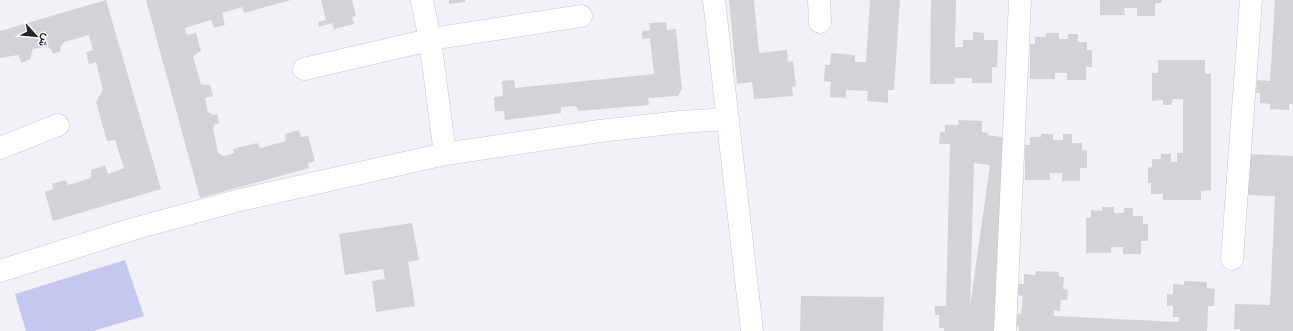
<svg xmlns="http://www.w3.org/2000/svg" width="1293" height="331" font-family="'DM Sans',Vazirmatn,sans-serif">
  <rect width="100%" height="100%" fill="#f1f2f7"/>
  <!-- green -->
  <path fill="#c5c7f0" d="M125,260L144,316L93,331H26L15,294Z"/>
  <!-- building -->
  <path fill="#d2d2d7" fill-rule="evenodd" d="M106,0L161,189L53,221L45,192L53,189L52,184L65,180L68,185L91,178V170L105,165L108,174L124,168L115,140L107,141L96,102L103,90L96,62L89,64L86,52L93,50L89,35L64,42L60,48L61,51L53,54L51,49L47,47L33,49L30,59L22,63L18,55L0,58V31Z
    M146,0H291L244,13L242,7L222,13L225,25L214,28L211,20L185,28L187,35L196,33L201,51L193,56L201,84L210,85L213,96L205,98L208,112L213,115L217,114L219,123L215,124L213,129L218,153L224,156L234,153L233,149L257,143L260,148L286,141L285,134L299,130L301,137L308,136L315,161L308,163L309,168L200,198Z
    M321,0H352L356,16L352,17L354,24L334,29L332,23L319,27L318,22L326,20Z
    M449,0H465V2L449,4Z
    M729,0H754L759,53L787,50L788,62L793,61L796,86L792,87L793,96L754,99L752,82L737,84Z
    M870,0H900L894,90H888V103L867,101L868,91L846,90V98L830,97L831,82L824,81L825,65H830L831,53L855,55V62H866Z
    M931,0H956L955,47H963V40H973V32L984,33V40H998L997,67H992V83H972V78H955L954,84H930Z
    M1100,0H1162V3H1155V16H1137V8H1124L1125,15H1100Z
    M1275,0H1293V104H1289V110L1270,109V104L1260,103V93H1256L1257,80L1270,81Z
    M666,22L667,30L676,29L682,89L678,96L648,98L649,105L579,111L576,106L561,107V113L505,120L504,111H495L494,97L503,96L502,81L514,80L515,88L654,74L650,38L642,39V31L650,30L649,23Z
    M1046,33H1059V39H1068V34H1078V42H1087V50H1092V67H1086V80H1067V73H1055V79H1030V44H1035V37H1046Z
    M1158,60H1205V74H1211V190L1201,191V200H1163V194H1151V183H1148V168L1152,167V159H1161V154H1171V162H1177V153H1183V99H1173L1171,105H1163V100L1152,101V73H1158Z
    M958,120L982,121V132L988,133L987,135L1023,140L1011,331H944V328H939V315H935V306H946L950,144H939L940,132H945V125H959ZM974,163L990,165L970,307Z
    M1041,134H1053V140H1063V134H1072V143H1082V150H1087V168H1080V181H1062V173H1050V180H1025V145H1030V137H1041Z
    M1246,154L1293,156V331H1240V329H1234L1235,304L1270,305L1275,196L1245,195Z
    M1102,207H1114V213H1124V208H1133V216H1143V224H1148V241H1141V254H1123V247H1111V253H1086V218H1091V210L1102,211Z
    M412,223L419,260L408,262L415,306L376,312L372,281L385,279L383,269L345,275L339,234Z
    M1036,271L1059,272V277H1064L1063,289L1068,290L1067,300H1061L1060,311L1054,310V316L1179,322V317H1173V306H1167V294H1173V284L1184,285V281L1207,282V288L1215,289L1214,306H1208L1207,331H1019V326L1015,325V314H1021L1023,296L1017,295V284H1024V274L1035,275Z
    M801,296L884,297L883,331H800Z"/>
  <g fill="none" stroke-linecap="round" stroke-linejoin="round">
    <!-- minor casing -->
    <g stroke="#c6c6cb" stroke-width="23">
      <path id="minor" d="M422,0L430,40L445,154
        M714,0L752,331
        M819,0L820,22
        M304,69L438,38L581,16
        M0,148L58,125
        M1232,259L1251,0
        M0,271L133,229L240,200L445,154L600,131L680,122L728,119
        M1005,331L1020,0"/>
    </g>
    <!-- minor -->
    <use href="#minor" stroke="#fff" stroke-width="22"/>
  </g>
  <!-- north arrow -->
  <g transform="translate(36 36) rotate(117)" stroke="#ffffff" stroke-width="3" paint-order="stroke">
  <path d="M0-3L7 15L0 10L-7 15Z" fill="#262628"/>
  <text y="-6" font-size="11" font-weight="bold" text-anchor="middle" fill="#262628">ش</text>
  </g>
</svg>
